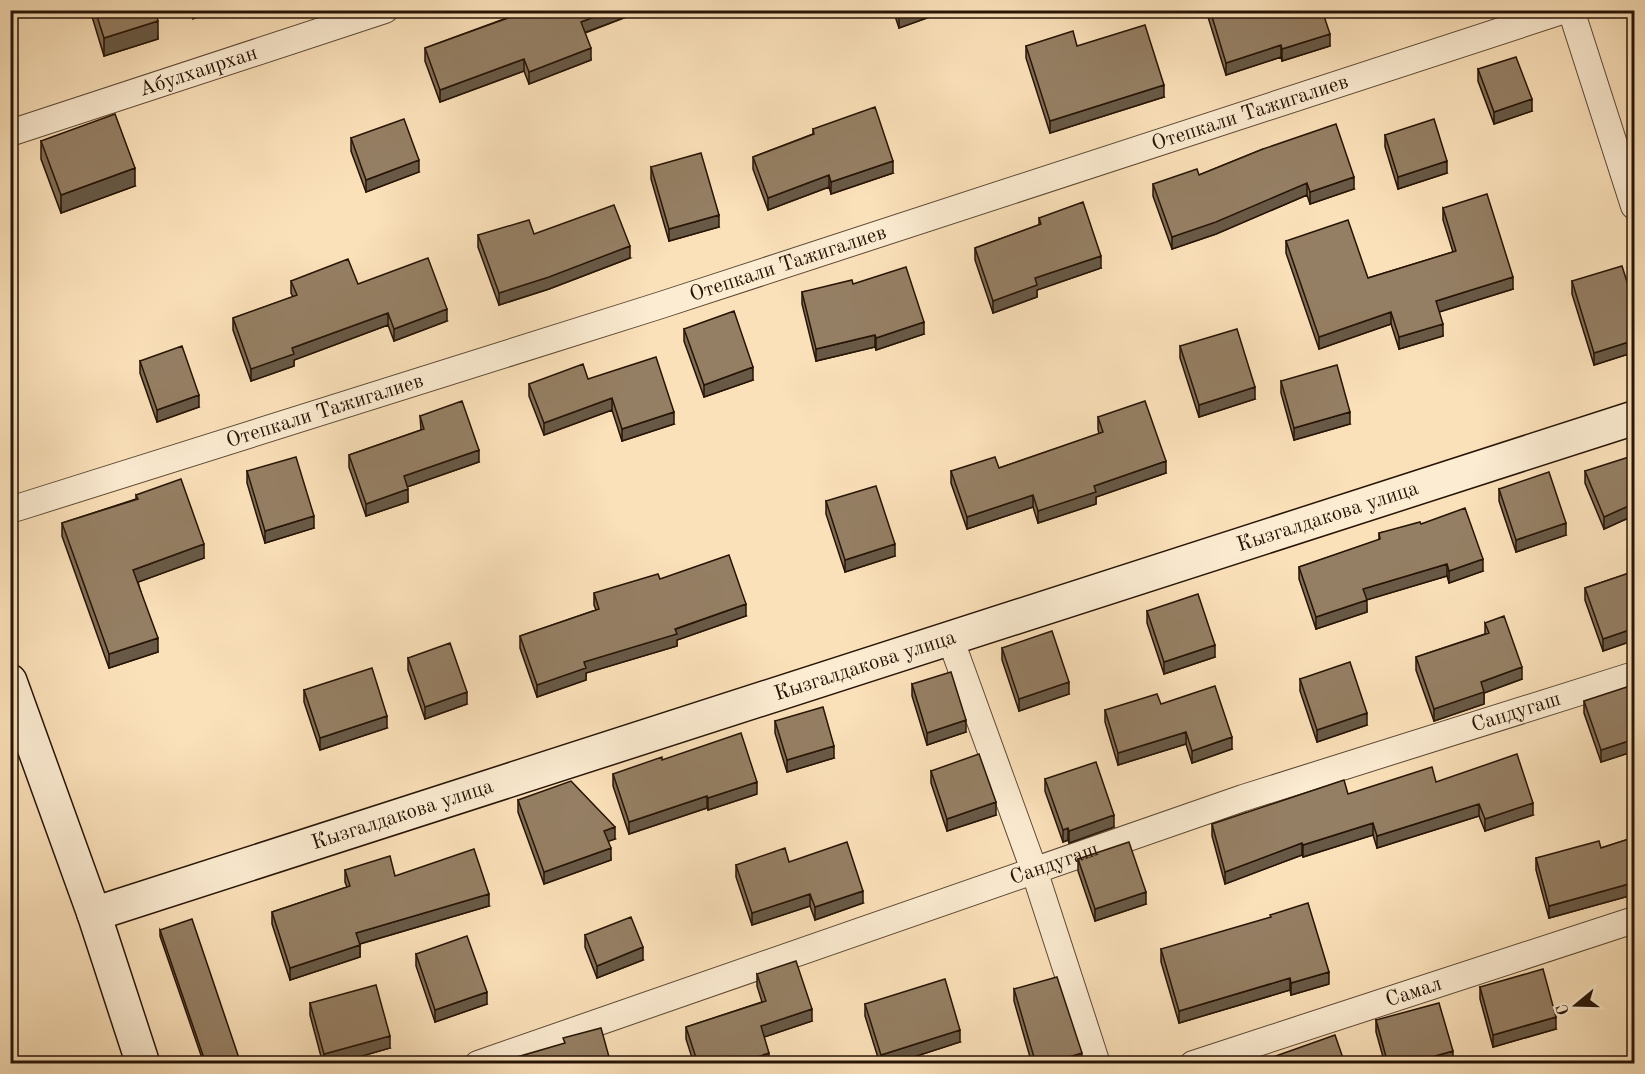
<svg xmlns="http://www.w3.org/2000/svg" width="1645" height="1074" font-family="'Old Standard TT',serif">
  <rect width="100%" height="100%" fill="#fbe1ba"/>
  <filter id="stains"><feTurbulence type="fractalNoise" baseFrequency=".00333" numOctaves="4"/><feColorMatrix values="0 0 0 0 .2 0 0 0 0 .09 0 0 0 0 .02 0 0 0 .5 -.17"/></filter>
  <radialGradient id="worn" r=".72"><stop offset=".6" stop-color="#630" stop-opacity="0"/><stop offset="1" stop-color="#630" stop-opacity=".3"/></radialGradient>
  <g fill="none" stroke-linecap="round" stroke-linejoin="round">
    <!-- street casing -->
    <g stroke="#5c4733" stroke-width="28">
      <g id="street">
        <path d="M1571,10L1634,206"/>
        <path id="s1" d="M10,133L385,10"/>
        <path id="s2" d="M10,510L658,306L1565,10"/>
        <path d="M950,638L1034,870L1097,1064"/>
        <path id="s3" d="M478,1064L1243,798L1634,675"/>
        <path id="s4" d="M1193,1064L1634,920"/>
      </g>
    </g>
    <!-- secondary casing -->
    <g stroke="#271406" stroke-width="36">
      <g id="secondary">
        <path d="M10,681L94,914L143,1064"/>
        <path id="s5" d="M94,914L1634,418"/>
      </g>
    </g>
    <!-- street -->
    <use href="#street" stroke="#fcecd2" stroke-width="26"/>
    <!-- secondary -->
    <use href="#secondary" stroke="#fcecd2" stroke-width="33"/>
  </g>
  <!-- wall -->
  <path fill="#806d56" stroke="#271406" stroke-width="1.5" d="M90,10H155L158,39L104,56Z
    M501,10H642V11L585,33L591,60L529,84L524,71L440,102L425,61V48L504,19Z
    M893,10H949L899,28Z
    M1207,10H1322L1330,46L1282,61L1281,57L1226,75L1207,14Z
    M1026,46H1077L1164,97L1050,133L1026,58Z
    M1478,69L1532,111L1494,124L1478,81Z
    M813,129L893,173L831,194L829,187L768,210L753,169V157L813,134Z
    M1385,135L1447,173L1398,189L1385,147Z
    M351,138L419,172L366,192L351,151Z
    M41,141L135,186L61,213L41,159Z
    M1263,149L1354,189L1310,204L1307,195L1216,234L1172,249L1153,196V184L1199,175Z
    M651,167L719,227L669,241L651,179Z
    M1443,208L1513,289L1439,312L1443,336L1399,349L1391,324L1319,349L1286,253V241L1368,278L1453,252L1443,220Z
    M1039,218L1101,268L1037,290V297L993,313L975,260V248L1039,225Z
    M478,235L630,258L549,289L499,305L478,247Z
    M291,281L358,284L447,321L394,341L388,325L294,360V366L251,381L233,330V318L293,297L291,293Z
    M1572,281L1635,307V352L1594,365L1572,294Z
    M853,284L924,334L876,350L875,347L816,361L802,304V292Z
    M684,329L753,380L704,397L684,341Z
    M1180,346L1255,399L1199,417L1180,358Z
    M140,361L199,407L157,422L140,373Z
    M588,379L674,424L622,441L612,410L544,435L529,396V384Z
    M1281,381L1350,424L1294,440L1281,393Z
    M420,416L479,462L407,487L408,502L366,516L349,467V455L421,430Z
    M1098,417L1166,473L1096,497V504L1038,523L1033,507L967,529L951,483V471L999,468L1099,434L1098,429Z
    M247,471L314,528L265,543L247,483Z
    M1585,471L1635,479V515L1604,529L1585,483Z
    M1499,489L1566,535L1516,552L1499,501Z
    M136,495L204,558L138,582L158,652L109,668L62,536V523L136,499Z
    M826,501L895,556L845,572L826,514Z
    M1421,524L1483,571L1449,583L1447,576L1366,600L1367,612L1316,629L1299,579V567L1379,540V533Z
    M1635,571V640L1603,651L1585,600V588Z
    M660,579L746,616L677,640V646L586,673V680L537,697L520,648V636L596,610L594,605V593Z
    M1147,611L1215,657L1164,674L1147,623Z
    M1485,623L1522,679L1484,693V704L1434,721L1416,670V657L1485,634Z
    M1002,648L1069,694L1019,711L1002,660Z
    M408,658L467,704L425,719L408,670Z
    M1300,679L1367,725L1317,742L1300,691Z
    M912,684L966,732L927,745L912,696Z
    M1635,689V751L1601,762L1584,713V701Z
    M304,690L387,728L320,750L304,702Z
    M1161,704L1232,749L1192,763L1186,744L1118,765L1105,722V710Z
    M775,721L834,758L787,772L775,733Z
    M931,771L996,815L947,831L931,783Z
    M613,774L757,794L708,810L707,808L629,834L613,786Z
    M1045,779L1114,827L1069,843L1068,840L1063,842L1045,791Z
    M1436,782L1533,815L1485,831L1479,816L1377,848L1373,835L1303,857L1302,855L1225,884L1212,836V824L1348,794Z
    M518,800L615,839L608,841L611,860L544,884L518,812Z
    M1635,837L1632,904L1629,896L1549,918L1536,870V858L1601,848Z
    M1078,859L1146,904L1095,921L1078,871Z
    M736,865L863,903L815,920L810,906L752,925L736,877Z
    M345,870L395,876L489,906L360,944V957L290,980L272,924V912L347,887L345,882Z
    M160,930L241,1064H204L160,936Z
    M585,935L643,960L597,978L585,947Z
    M1635,939V970L1630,952V940Z
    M1161,949L1329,984L1291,995L1290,990L1179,1023L1161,962Z
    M416,954L487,1004L435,1022L416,966Z
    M757,974L812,1021L764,1037L769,1064H694L686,1039V1027L762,1002L757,986Z
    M1480,987L1556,1029L1493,1047L1480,999Z
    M1014,989L1082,1064H1032L1014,1001Z
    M310,1003L390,1048L334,1064H323L310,1015Z
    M865,1004L960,1042L892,1064H880L865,1016Z
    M1376,1020L1453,1063L1385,1064L1376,1032Z"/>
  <!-- shaded-wall -->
  <path fill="#685946" stroke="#271406" stroke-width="1.5" d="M193,10H216L193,19Z
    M612,10H642V11L581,34V22Z
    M913,10H949L899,28V16Z
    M158,21V39L104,56V38Z
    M1330,34V46L1282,61V49Z
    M1281,45V57L1226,75V63Z
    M591,48V60L529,84V72Z
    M524,59V71L440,102V90Z
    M1164,85V97L1050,133V121Z
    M1532,99V111L1494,124V112Z
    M419,160V172L366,192V180Z
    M893,161V173L831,194V182Z
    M1447,161V173L1398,189V177Z
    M135,168V186L61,213V195Z
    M829,175V187L768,210V198Z
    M1354,177V189L1310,204V192Z
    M1307,183V195L1216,234L1172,249V237Z
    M719,215V227L669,241V229Z
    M630,246V258L549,289L499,305V293Z
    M1101,256V268L1037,290V297L993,313V301L1035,278Z
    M1513,277V289L1436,313V301Z
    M447,309V321L394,341V329Z
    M1391,312V324L1319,349V337Z
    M388,313V325L294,360V366L251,381V369L292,348Z
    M924,322V334L876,350V338Z
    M1443,324V336L1399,349V337Z
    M875,335V347L816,361V349Z
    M1635,340V352L1594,365V353Z
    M753,367V380L704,397V385Z
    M1255,387V399L1199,417V405Z
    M199,395V407L157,422V410Z
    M612,398V410L544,435V423Z
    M674,412V424L622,441V429Z
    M1350,412V424L1294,440V428Z
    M479,450V462L404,488V476Z
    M1166,461V473L1096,497V504L1038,523V511L1094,486Z
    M408,489V502L366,516V504Z
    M1033,495V507L967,529V517Z
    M1635,503V515L1604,529V517Z
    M314,516V528L265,543V531Z
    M1566,523V535L1516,552V540Z
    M204,544V558L133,584V570Z
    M895,544V556L845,572V560Z
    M1483,559V571L1449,583V571Z
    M1447,564V576L1363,601V589Z
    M1367,600V612L1316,629V617Z
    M746,604V616L677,640V646L586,673V680L537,697V685L584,662Z
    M1635,628V640L1603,651V639Z
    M158,638V652L109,668V654Z
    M1215,645V657L1164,674V662Z
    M1522,667V679L1484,693V704L1434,721V709L1481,682Z
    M1069,682V694L1019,711V699Z
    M467,692V704L425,719V707Z
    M1367,713V725L1317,742V730Z
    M387,716V728L320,750V738Z
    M966,720V732L927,745V733Z
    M1186,732V744L1118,765V753Z
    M1232,737V749L1192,763V751Z
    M1635,739V751L1601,762V750Z
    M834,746V758L787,772V760Z
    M757,782V794L708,810V798Z
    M707,796V808L629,834V822Z
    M996,802V815L947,831V819Z
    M1533,803V815L1485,831V819Z
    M1479,804V816L1377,848V836Z
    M1114,815V827L1069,843V831Z
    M1373,823V835L1303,857V845Z
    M615,827V839L604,843V831Z
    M1068,828V840L1063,842V830Z
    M1302,843V855L1225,884V872Z
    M611,848V860L544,884V872Z
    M1629,884V896L1549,918V906Z
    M863,891V903L815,920V907Z
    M1635,891V903L1632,904V892Z
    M1146,892V904L1095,921V909Z
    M489,894V906L356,945V933Z
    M810,894V906L752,925V913Z
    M360,945V957L290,980V968Z
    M643,947V960L597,978V966Z
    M1329,972V984L1291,995V983Z
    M1290,978V990L1179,1023V1011Z
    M487,992V1004L435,1022V1010Z
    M812,1009V1021L761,1038V1026Z
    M1556,1017V1029L1493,1047V1035Z
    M960,1030V1042L892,1064H881V1055Z
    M390,1036V1048L334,1064H324V1054Z
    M1453,1051V1063L1407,1064Z
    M769,1053V1064H736Z
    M1082,1053V1064H1046Z"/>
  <!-- building -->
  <path fill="#957f64" stroke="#271406" stroke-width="1.5" d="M95,10H155L158,21L104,38Z
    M505,10H612L581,22L591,48L529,72L524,59L440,90L425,48L508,18Z
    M897,10H913L899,16Z
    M1210,10H1322L1330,34L1282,49L1281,45L1226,63Z
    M1145,25L1164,85L1050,121L1026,46L1073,31L1077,46Z
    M1516,57L1532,99L1494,112L1478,69Z
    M875,107L893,161L831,182L829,175L768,198L753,157L814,134L813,129Z
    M115,114L135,168L61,195L41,141Z
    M404,119L419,160L366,180L351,138Z
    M1434,119L1447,161L1398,177L1385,135Z
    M1336,124L1354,177L1310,192L1307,183L1216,222L1172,237L1153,184L1197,169L1199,175L1263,149Z
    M701,153L719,215L669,229L651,167Z
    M1487,194L1513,277L1436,301L1443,324L1399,337L1391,312L1319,337L1286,241L1348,220L1368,278L1456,251L1443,208Z
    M1083,202L1101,256L1035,278L1037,285L993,301L975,248L1041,224L1039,218Z
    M614,205L630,246L549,277L499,293L478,235L529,220L534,234Z
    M428,258L447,309L394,329L388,313L292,348L294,354L251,369L233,318L297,295L291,281L348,259L358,284Z
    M1622,266L1635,307V340L1594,353L1572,281Z
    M906,267L924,322L876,338L875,335L816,349L802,292L852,280L853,284Z
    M734,311L753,367L704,385L684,329Z
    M1237,329L1255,387L1199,405L1180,346Z
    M182,346L199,395L157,410L140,361Z
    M656,357L674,412L622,429L612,398L544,423L529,384L583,364L588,379Z
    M1337,365L1350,412L1294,428L1281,381Z
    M462,401L479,450L404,476L408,489L366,504L349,455L424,429L420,416Z
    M1145,401L1166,461L1094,486L1096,492L1038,511L1033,495L967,517L951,471L995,457L999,468L1103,432L1098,417Z
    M296,457L314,516L265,531L247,471Z
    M1629,457L1635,479V503L1604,517L1585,471Z
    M1549,472L1566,523L1516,540L1499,489Z
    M181,479L204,544L133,570L158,638L109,654L62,523L138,499L136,495Z
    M876,486L895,544L845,560L826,501Z
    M1465,508L1483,559L1449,571L1447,564L1363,589L1367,600L1316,617L1299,567L1380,539L1379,533L1420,522L1421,524Z
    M729,555L746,604L675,629L677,634L584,662L586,668L537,685L520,636L599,609L594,593L658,574L660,579Z
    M1635,571V628L1603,639L1585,588Z
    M1198,594L1215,645L1164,662L1147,611Z
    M1504,616L1522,667L1481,682L1484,692L1434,709L1416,657L1489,633L1485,623Z
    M1052,631L1069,682L1019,699L1002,648Z
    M450,643L467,692L425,707L408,658Z
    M1350,662L1367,713L1317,730L1300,679Z
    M372,668L387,716L320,738L304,690Z
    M951,672L966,720L927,733L912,684Z
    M1633,685L1635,689V739L1601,750L1584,701Z
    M1215,686L1232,737L1192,751L1186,732L1118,753L1105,710L1157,694L1161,704Z
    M823,707L834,746L787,760L775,721Z
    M741,733L757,782L708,798L707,796L629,822L613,774L662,757V760Z
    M979,754L996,802L947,819L931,771Z
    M1517,754L1533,803L1485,819L1479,804L1377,836L1373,823L1303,845L1302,843L1225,872L1212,824L1344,780L1348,794L1432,767L1436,782Z
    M1096,762L1114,815L1069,831L1068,828L1063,830L1045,779Z
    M571,781L615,827L604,831L611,848L544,872L518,800Z
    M1635,837V891L1632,892L1629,884L1549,906L1536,858L1599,841L1601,848Z
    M847,842L863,891L815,907L810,894L752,913L736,865L785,848L789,862Z
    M1129,842L1146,892L1095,909L1078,859Z
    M474,849L489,894L356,933L360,945L290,968L272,912L350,886L345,870L390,856L395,876Z
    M1308,903L1329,972L1291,983L1290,978L1179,1011L1161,949L1271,917L1270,915Z
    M631,917L643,947L597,966L585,935Z
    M192,919L241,1064H206L160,930Z
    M467,936L487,992L435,1010L416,954Z
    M1635,939V958L1630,940Z
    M796,961L812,1009L761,1026L769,1053L736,1064H698L686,1027L766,1001L757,974Z
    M1543,969L1556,1017L1493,1035L1480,987Z
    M1057,977L1082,1053L1046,1064H1036L1014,989Z
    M945,979L960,1030L881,1055L865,1004Z
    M376,985L390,1036L324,1054L310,1003Z
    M1439,1003L1453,1051L1407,1064H1388L1376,1020Z
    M601,1028L611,1064H493L565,1043L563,1038Z
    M1335,1035L1345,1064H1275L1273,1057Z"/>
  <g text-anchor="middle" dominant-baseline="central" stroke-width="4.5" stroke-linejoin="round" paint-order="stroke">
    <!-- street labels -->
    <g font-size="21" fill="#271406" stroke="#fcecd2">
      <text stroke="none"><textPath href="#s1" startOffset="198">Абулхаирхан</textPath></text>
      <text stroke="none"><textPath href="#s2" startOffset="1302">Отепкали Тажигалиев</textPath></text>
      <text stroke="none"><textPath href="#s2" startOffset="816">Отепкали Тажигалиев</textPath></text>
      <text stroke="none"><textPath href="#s2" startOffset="330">Отепкали Тажигалиев</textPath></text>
      <text stroke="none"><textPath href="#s5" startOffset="1296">Кызгалдакова улица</textPath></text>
      <text stroke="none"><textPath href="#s5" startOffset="810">Кызгалдакова улица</textPath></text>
      <text stroke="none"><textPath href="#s3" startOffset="1096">Сандугаш</textPath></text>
      <text stroke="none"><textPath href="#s5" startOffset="324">Кызгалдакова улица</textPath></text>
      <text stroke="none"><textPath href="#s3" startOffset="610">Сандугаш</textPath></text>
      <text stroke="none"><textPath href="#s4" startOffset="232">Самал</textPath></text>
    </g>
  </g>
  <!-- margin -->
  <rect width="1645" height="1074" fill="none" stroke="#fbe1ba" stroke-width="36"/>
  <rect x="12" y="12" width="1621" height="1050" fill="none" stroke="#271406" stroke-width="3"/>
  <rect x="18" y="18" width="1609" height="1038" fill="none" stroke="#271406" stroke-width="1.5"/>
  <!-- north arrow -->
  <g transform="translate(1576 1005) rotate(251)" stroke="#fcecd2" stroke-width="4.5" paint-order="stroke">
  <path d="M0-4.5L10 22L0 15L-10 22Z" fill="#271406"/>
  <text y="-9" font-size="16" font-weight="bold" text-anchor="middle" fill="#271406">С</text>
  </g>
  <rect width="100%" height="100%" filter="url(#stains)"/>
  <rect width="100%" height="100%" fill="url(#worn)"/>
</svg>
